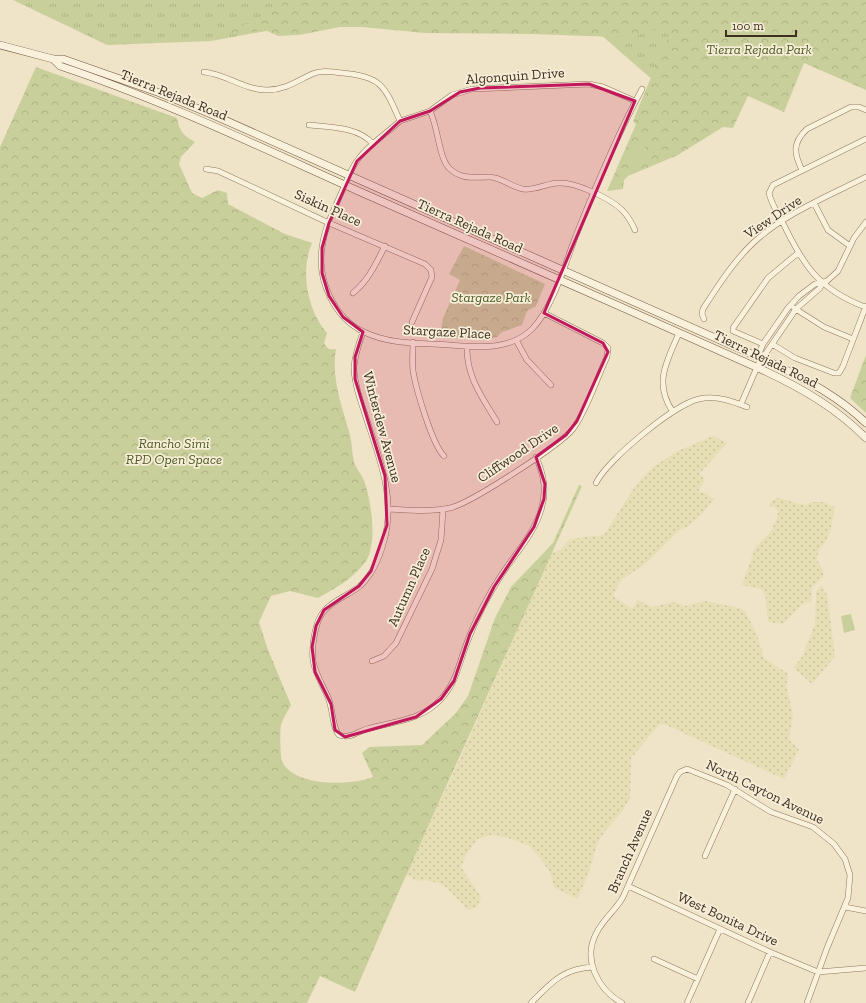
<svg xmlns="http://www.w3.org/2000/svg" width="866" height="1003" font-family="'Zilla Slab',serif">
  <defs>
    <pattern id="farmland-dots" width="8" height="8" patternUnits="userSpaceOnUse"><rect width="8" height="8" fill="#e6deb5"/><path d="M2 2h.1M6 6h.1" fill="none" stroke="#c6bf9b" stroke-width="1.8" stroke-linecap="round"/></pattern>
    <pattern id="grass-tufts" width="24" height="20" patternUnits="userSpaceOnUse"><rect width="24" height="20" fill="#c9cf9b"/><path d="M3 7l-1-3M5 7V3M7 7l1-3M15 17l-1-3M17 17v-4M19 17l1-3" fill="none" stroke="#aeb285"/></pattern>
    <pattern id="park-crowns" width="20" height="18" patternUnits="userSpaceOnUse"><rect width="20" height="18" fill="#c9cf9b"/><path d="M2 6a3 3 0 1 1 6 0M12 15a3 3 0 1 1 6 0" fill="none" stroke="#aeb285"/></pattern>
  </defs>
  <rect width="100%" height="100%" fill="#f0e4c8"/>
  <!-- farmland -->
  <path fill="url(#farmland-dots)" d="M713,436L727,443L699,474L703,477L704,481L698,492L706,493L714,499L701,515L687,527L681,529L645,564L621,580L614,593V597L633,609L637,600L652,607L674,602L685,606L705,601L740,608L745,611L757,635L764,658L787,673L788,678L786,685L793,715L789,737L790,741L799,749L784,779L664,724L659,725L631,758L630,798L621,813L605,831L598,842L588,875L577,899L554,887L550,872L540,858L529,846L512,839L492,835L477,839L466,855L461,867L481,897L477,907L468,910L447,888L439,883L424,880L418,881L405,875L452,776L552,553L560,550L570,539L602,535L606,532L636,485L653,467L678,451Z
    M778,498L804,505L814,502H823L835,507L830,532L825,543L819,549L817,560L823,570V577L812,587L811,601L801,605L783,624L768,622L766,598L762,589L742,585L755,548L771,531L777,519L778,512L775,507L770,506L771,501Z
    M821,585L827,595L835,656L812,684L794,668L803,655L815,624L816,592Z"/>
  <!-- grass -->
  <path fill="url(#grass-tufts)" d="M13,0H866L805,57L726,81L655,82L593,28L349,16L211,41L107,45Z"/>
  <!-- park -->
  <path fill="url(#park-crowns)" d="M288,0H866V90L804,63L784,112L748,96L733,128L723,127L678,155L628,176L624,180L623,189L607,191L636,124L633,122L637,111L673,25L637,35L616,37L531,34L425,33L362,27H340L299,35L278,36L265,30L234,34L224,33L251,22Z
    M36,67L177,118C179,131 184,136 195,142L181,157L179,164L192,193L202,198L218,190L227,193L228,204L285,234L312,243C300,271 307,310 327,333L324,343C327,349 330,350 336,349C331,379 342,406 350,435C352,444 352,453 354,462C356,468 360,473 363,478C371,497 378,543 366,561C353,579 337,587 318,598L290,591L271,596L259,622L268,650L291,705C288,711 283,718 281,725C280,730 280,757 282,761C293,787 351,786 373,777L362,753L369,747L422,745L455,714L468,696L495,618L511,587L553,543L579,485L582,486C507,655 428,822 355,992L320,976L307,1003H0V147Z
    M464,246L545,284L536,306L527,311L522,325L502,332L497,337L491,338L484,336L476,339L440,335L443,318L460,280L449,274Z
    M866,355V413L850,398Z"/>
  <!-- pitch -->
  <path fill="#c9cf9b" d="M636,142L646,147L637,163L627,157Z
    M851,614L855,630L844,633L841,616Z"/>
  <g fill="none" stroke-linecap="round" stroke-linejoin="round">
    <!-- minor casing -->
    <g stroke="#8d765c" stroke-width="6">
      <path id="minor" d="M204,72C226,74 244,90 267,90C285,90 297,81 312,74C322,70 332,72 342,73C382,76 385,87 400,121
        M430,111C438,127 439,158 449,168C461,180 474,177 489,177C501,177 511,187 523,189C536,191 546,183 559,183C575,182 610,198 622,210C628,216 632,223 635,230
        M400,121C387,133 370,144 359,158C350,169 346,183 340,196C333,212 324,229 322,248C317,280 334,318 364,332C391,345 421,343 450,345C478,347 510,351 532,329C552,309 565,265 575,238C595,188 616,137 642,89
        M400,121L430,111L452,95L472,89L589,84L603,87L635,101
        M309,125C330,127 359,127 373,144
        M206,169L218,171L329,223L425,264L431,270L432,277L412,322
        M802,170C794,154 792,143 807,129L851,107H859L866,110
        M814,203L828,230L850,246
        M353,293C369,280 376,263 385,246
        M865,307C818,289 803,265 782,221C777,212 771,203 769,193L773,185L866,139
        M794,308L824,327L853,339
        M704,319L702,314L703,309C718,286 733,262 753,243C784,214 828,196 866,177
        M363,332C359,343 355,355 354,367C354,382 359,397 364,411C377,453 397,496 384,541C380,556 372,575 360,586C349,595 335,599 325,610C319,616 317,624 315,632C309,662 314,668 327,695C333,706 332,728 339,735C350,739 357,732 367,729C394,721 421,721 441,699C456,683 459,664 466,645C475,621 488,595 502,574C515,554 534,534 541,510C547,491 544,475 536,457
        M516,340L527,360L551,385
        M413,342C413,352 412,361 413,371C416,389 432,444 444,456
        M763,344L733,331V328L768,278L798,253
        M772,344L795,358L834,373H839L843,366L866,306
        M467,346C466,376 482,397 497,422
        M761,358L760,351L763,344L788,308L799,296L815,284L827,281L838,271L854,238L866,222
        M741,404L761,358L766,353L796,309L820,288L822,283
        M673,412C653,383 667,361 679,333
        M596,483C607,460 675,404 699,399C715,395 732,401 747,407
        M389,509C409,510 430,512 450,508C471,503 559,446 573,429C588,408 596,380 607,357L608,348L603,343L544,313
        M372,661L384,656L396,643L432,569L441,540L443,509
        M705,856L735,789
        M628,886L770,952L818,972L866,968
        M845,907L866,911
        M654,959L698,979
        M531,1003C552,982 562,969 593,967
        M622,1003C597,989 582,958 597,932C604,918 616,910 623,897L677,776L680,772L687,769L727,785L771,812L813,827L834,844L845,859L850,875L848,898L827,948L807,1003
        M687,1003L720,929
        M748,1003L770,952"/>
    </g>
    <!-- secondary casing -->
    <g stroke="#6f573f" stroke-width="8">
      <path id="secondary" d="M0,45L53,59H63L160,93L211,114L774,364C807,380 839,397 866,423
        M53,59L60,66C162,100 258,146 356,190C492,250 629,310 765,371C803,389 836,408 866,438"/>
    </g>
    <!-- minor -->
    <use href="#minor" stroke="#faf1dc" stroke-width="5"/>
    <!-- secondary -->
    <use href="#secondary" stroke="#faf1dc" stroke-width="7"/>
  </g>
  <!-- marked area -->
  <path fill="#c2185b" fill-opacity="0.2" stroke="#c2185b" stroke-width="3" stroke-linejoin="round" d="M589,84L635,101L544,313L603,343L608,352L577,421L566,435L536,457L545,484L544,499L534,527L494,587L470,634L454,681L441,699L416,717L345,737L335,730L331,704L315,672L312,647L316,626L324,610L359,586L371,571L387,525L385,476L355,379V357L363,332L343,317L329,296L322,273V248L329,223L357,161L400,121L430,111L460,92L480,88Z"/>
  <g text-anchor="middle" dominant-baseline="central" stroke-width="3.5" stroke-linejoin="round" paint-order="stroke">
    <!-- park labels -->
    <g font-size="14" font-style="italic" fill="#4d5a26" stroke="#f7eed8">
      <text x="759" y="49">Tierra Rejada Park</text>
      <text x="491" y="297">Stargaze Park</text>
      <text x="174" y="443">Rancho Simi<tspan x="174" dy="16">RPD Open Space</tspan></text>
    </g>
    <!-- street labels -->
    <g font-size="14" fill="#3d2e20" stroke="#f7eed8">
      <text transform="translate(515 76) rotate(-4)">Algonquin Drive</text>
      <text transform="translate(174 95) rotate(22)">Tierra Rejada Road</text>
      <text transform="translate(328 208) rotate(24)">Siskin Place</text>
      <text transform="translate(773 217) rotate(-34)">View Drive</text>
      <text transform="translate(470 226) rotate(24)">Tierra Rejada Road</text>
      <text transform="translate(447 332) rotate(3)">Stargaze Place</text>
      <text transform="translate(766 359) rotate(26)">Tierra Rejada Road</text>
      <text transform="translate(382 427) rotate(75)">Winterdew Avenue</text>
      <text transform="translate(518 453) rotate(-34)">Cliffwood Drive</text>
      <text transform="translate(409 587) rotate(-66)">Autumn Place</text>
      <text transform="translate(765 792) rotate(26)">North Cayton Avenue</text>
      <text transform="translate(630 851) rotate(-66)">Branch Avenue</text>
      <text transform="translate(728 919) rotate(25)">West Bonita Drive</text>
    </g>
  </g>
  <!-- scale -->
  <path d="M726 30v6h70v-6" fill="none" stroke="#3d2e20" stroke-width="2"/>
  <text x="732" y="30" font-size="12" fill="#3d2e20" stroke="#f7eed8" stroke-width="3" paint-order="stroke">100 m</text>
</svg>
